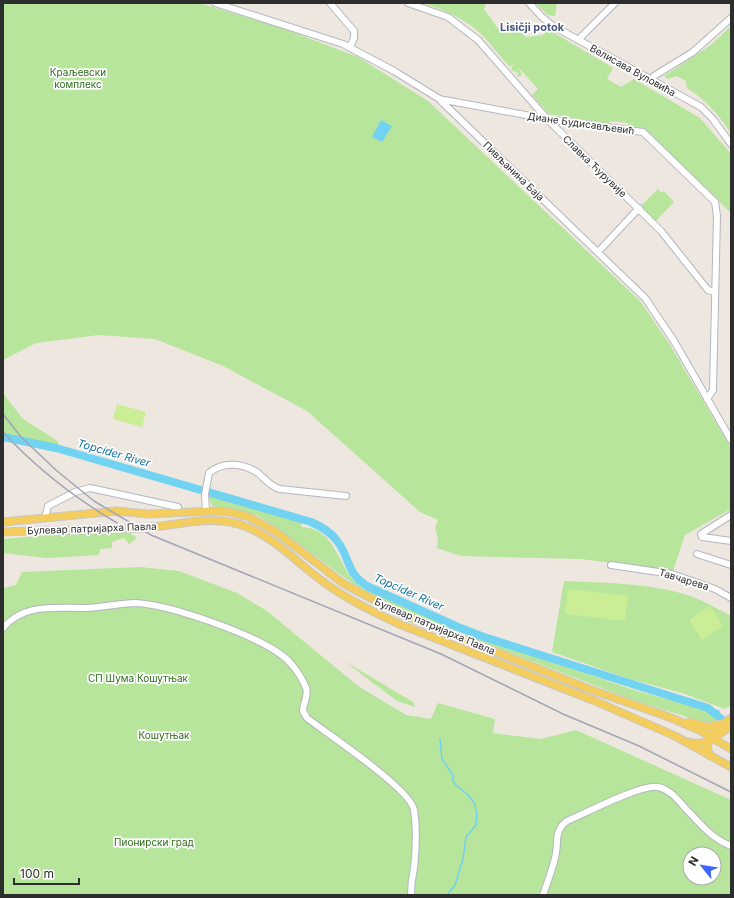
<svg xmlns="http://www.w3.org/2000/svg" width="734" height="898" font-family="Inter,sans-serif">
  <rect width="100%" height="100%" fill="#eee7df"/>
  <!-- green -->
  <path fill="#b6e59b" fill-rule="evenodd" d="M3,3H199L282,28L358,57L428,101L640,301L670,345L731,448V509L685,535L673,571L581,559L461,556L437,548L438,538L435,528L438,520L420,512L307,411L223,366L155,339L99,335L36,343L3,360Z
    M422,3H486L484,9L499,30L513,25L526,37L543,35L546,28L613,68L607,79L621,87L634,79L700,118L731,154V213L646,130L628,127V123L610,121L609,124L549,114L532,95L538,89L518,67L522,75L517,77L518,73L511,70L513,64L510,67C500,57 492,45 482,35C466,19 443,9 422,3Z
    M535,3H557L555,16L548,15Z
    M731,26V133C716,112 708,102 687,88L686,81L677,76L668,79L664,76L711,45Z
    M658,189L661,193L664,191L674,202L656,221L641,206Z
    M3,393L23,419L59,442L56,448L3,437Z
    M207,493L302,521L301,527C334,528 336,560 354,581L458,629L457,632L392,606L359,588L274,526L256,515L241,511L212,506Z
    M73,533H130L137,538L129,544L124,538L112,542V548L100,549L99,555L47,558L3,553V539Z
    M140,567L179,571L237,593L267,611L358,686L406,715L431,719L438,703L495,719L493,733L541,739L576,730L731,800V895H3V588L16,585L22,572ZM690,854H714V878H690Z
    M564,581C605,583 660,583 698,599C709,604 720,610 731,616V705L725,709L682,693L627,678L552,652Z
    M469,634L634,690L706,710L720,720L715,723L709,724L633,700L469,637Z
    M344,661L413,702L415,707L397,701Z"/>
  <!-- pitch -->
  <path fill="#caed96" d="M117,404L146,412L142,427L113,419Z
    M568,589L628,596L625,621L565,614Z
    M710,606L723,626L702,640L689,620Z"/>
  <!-- water -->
  <path fill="#71d3f1" d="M381,120L392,126L382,142L372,137Z"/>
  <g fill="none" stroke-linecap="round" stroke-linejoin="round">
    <!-- stream -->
    <path stroke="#71d3f1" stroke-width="1.5" d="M710,709L719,711
      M440,739L442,759L453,775V781L456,785L468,795L475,804L477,816L476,825L466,837L463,859L455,885L447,895"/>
    <!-- river -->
    <path stroke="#71d3f1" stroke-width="8" d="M3,437L56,448L311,522C322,527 331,532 338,542C351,560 346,574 369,587L458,627L484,637L708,708L730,726"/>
    <!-- minor casing -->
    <g stroke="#b3b6c0" stroke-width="8">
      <path id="minor" d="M215,3L343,44L394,71L438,98L645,298L674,341L731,440
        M330,3L354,31V38L350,47
        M408,3L448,17L478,40L547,119L661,231L708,290L715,292
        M529,3L542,17L553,26L701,107L712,118L731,144
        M578,40L615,3
        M652,80L654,76L693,52L731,18
        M439,99L547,119L643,132L715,202L717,216L713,390L707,399
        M598,252L639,208
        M206,511L205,494L209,473C223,461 243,463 258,473C265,479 271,487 280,489L346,496
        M731,515L701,534L702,537L731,541
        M45,518L48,506L75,492L90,488L178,507
        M697,554L731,565
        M611,565L672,574L715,589L731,598
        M3,628C24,603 55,608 85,608C102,608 118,603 136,603C171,605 254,634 283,656C292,663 302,677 306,688C309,695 303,703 303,711L307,718C326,733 411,789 414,810C417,829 416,849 414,868C412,877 411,885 411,895
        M543,895C547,883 552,871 555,858C559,844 553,831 567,821C586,813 641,784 658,787C672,790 680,803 689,812C702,826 713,839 731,846"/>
    </g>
    <!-- major casing -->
    <g stroke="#c8c8c8" stroke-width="9">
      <path id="major" d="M3,522L116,511L148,514L213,511L229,512L249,517L276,532L344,584L403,615L589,689L669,717L699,730L731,749
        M3,532C49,530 96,530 142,528C177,526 213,513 247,527C277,539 299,565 325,583C348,600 374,612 399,624L595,701L675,736L731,767
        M689,722L708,727L721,724
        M689,742C707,747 718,736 731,725
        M710,756C701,738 719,727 731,718"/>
    </g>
    <!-- minor -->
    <use href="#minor" stroke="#fff" stroke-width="6"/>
    <!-- major -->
    <use href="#major" stroke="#f4cd5f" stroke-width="7"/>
    <!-- rail -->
    <path stroke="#a1a5b7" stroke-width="1.5" d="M3,414L21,437L57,471L94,501L151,535L441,654L563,714L639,746L731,792
      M3,432C36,468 75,498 117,523"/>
  </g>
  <g text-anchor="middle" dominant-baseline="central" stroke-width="3.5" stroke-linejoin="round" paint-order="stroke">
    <!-- street labels -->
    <g font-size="10" fill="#2d2d2d" stroke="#fff">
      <text transform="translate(633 70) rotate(29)">Велисава Вуловића</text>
      <text transform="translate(581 123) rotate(8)">Диане Будисављевић</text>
      <text transform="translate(595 166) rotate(44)">Славка Ћурувије</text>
      <text transform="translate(514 171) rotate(44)">Пивљанина Баја</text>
      <text transform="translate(92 528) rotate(-2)">Булевар патријарха Павла</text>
      <text transform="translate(684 579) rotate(17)">Тавчарева</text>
      <text transform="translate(435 626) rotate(23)">Булевар патријарха Павла</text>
    </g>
    <!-- park labels -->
    <g font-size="10" fill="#2d6d19" stroke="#fff">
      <text x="78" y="72">Краљевски<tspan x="78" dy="12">комплекс</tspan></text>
      <text x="138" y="678">СП Шума Кошутњак</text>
      <text x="164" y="735">Кошутњак</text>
      <text x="154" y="842">Пионирски град</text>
    </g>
    <!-- neighbourhood labels -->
    <g font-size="11" font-weight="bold" fill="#4b567f" stroke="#fff">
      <text x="532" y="27">Lisičji potok</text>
    </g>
    <!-- water labels -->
    <g font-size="11" font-style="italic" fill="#0b72a2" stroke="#fff">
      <text transform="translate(114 453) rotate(16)">Topcider River</text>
      <text transform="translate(409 592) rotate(24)">Topcider River</text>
    </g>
  </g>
  <!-- border -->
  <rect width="734" height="898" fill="none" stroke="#2d2d2d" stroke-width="8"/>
  <!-- north arrow -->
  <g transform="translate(702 866) rotate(300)"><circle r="19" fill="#ffffff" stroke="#ababab"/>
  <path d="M0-3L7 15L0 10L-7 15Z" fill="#3d66fd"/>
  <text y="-6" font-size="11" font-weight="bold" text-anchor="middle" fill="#2d2d2d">N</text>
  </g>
  <!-- scale -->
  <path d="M14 878v6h65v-6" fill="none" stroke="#2d2d2d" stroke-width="2"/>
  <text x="20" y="878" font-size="12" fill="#2d2d2d" stroke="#ffffff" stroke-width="3" paint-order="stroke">100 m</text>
</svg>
